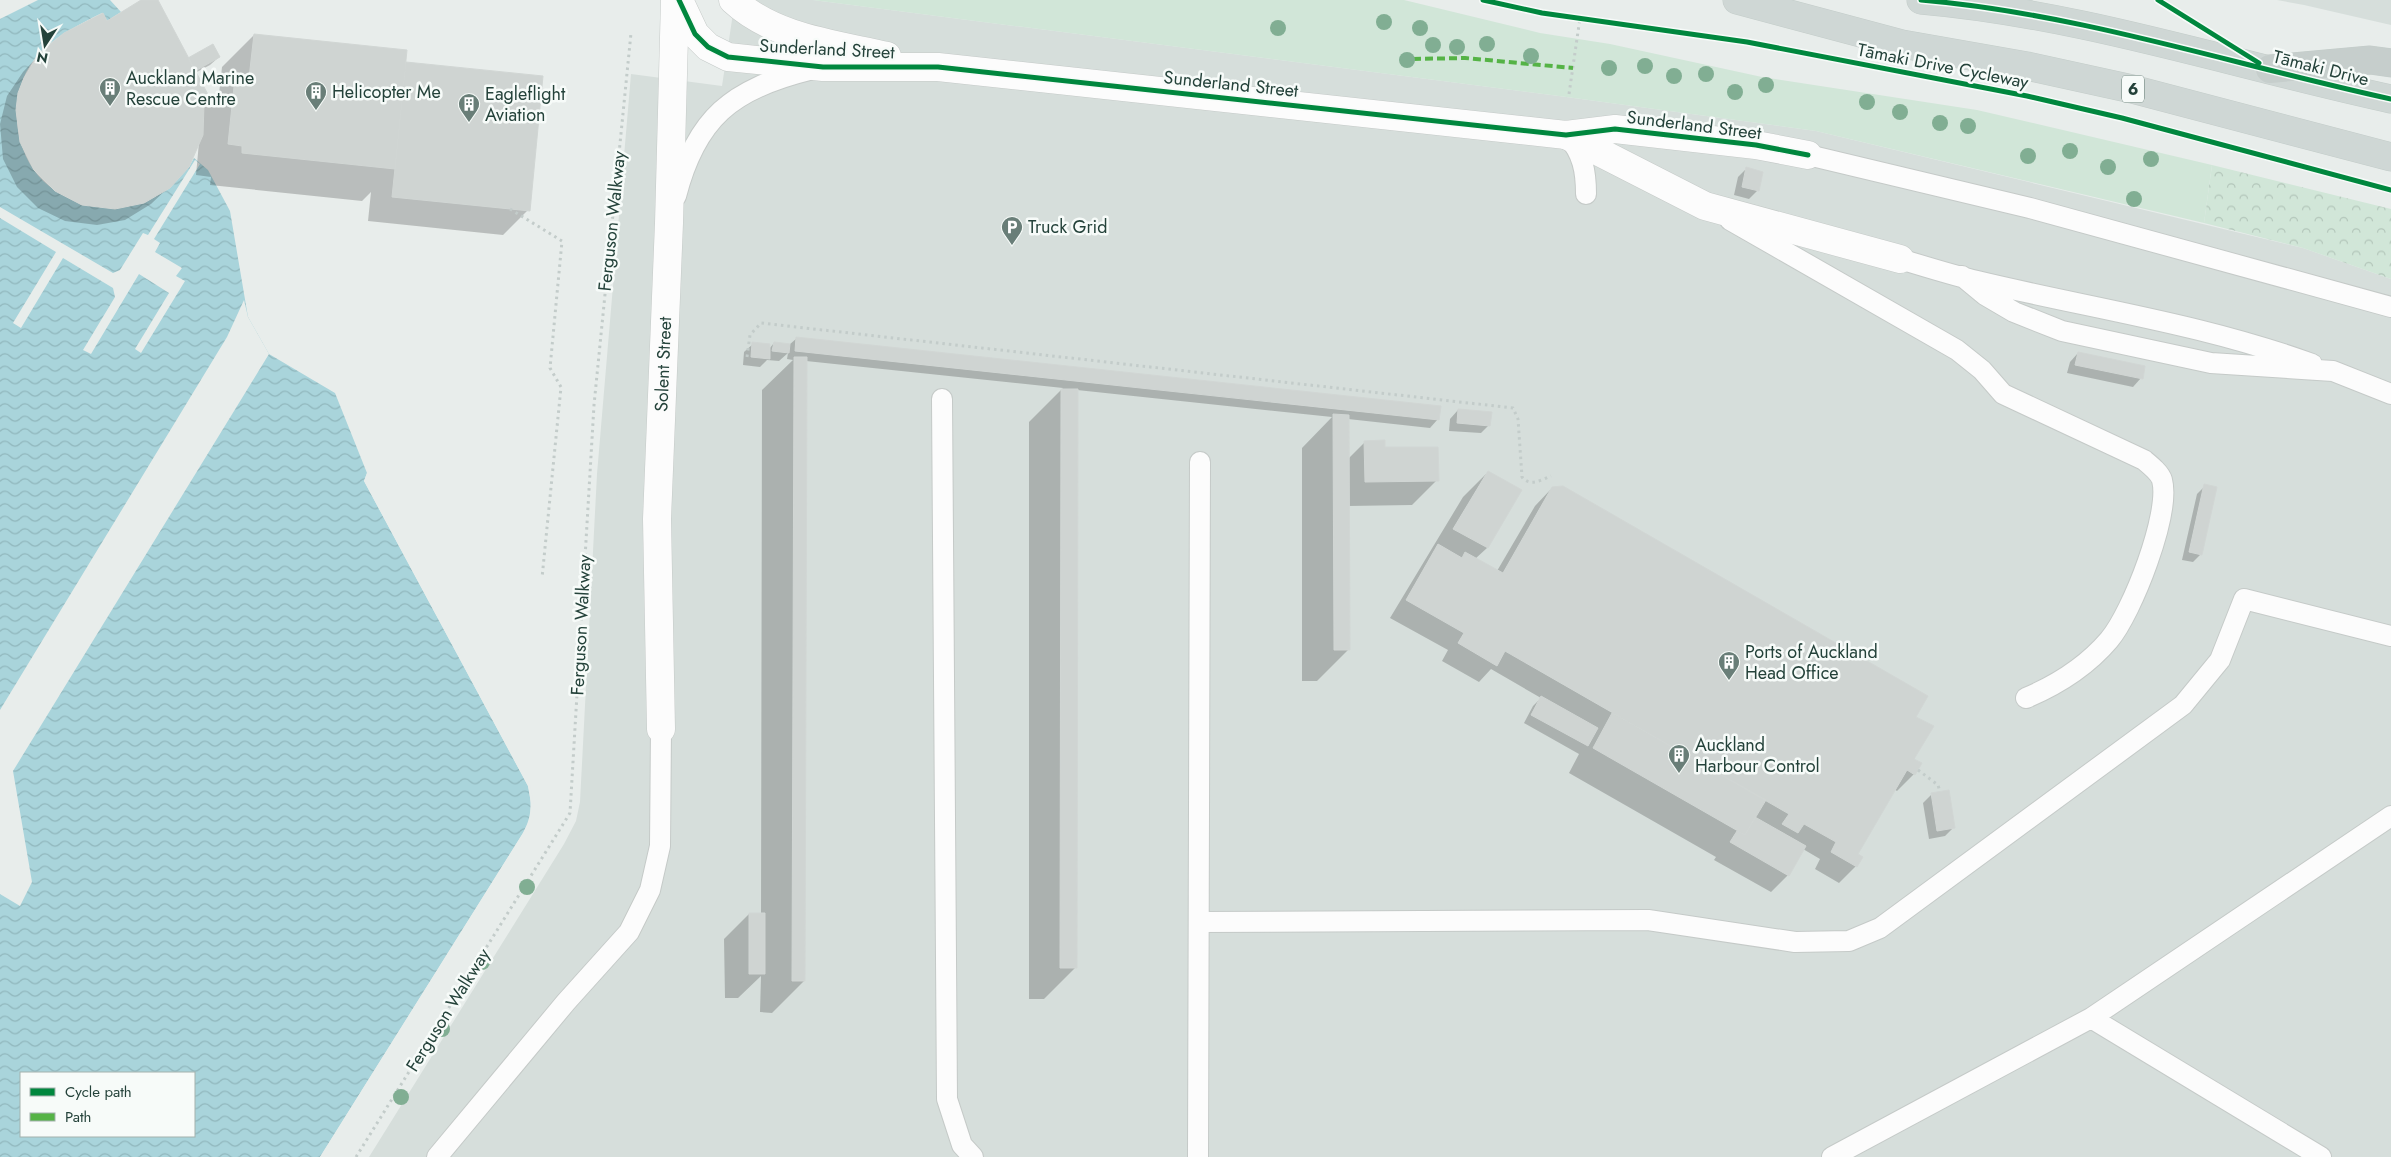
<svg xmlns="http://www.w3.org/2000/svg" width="2391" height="1157" font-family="Jost,sans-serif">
  <defs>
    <pattern id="forest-crowns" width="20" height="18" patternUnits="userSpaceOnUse" patternTransform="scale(1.25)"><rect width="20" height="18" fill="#d1e6d8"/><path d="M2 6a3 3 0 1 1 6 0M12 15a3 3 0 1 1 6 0" fill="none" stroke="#b3c6ba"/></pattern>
    <pattern id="water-waves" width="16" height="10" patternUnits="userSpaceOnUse" patternTransform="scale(1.25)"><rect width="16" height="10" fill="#a9d4db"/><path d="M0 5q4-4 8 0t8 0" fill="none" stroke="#91b7bd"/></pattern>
  </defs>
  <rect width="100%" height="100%" fill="#e8edeb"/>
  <!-- built -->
  <path fill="#d6dedb" d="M735,0H813L1559,96L1816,131L2303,248L2391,279V1157H369L564,844L576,821L580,802L597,474L631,74L722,86Z
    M2277,0H2391V25L2304,5Z"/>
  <!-- green -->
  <path fill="#d1e6d8" d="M813,0H1404L1540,33L1610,44L1762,77L1977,110L2212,165L2204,223L1816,131L1559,96Z"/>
  <!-- forest -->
  <path fill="url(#forest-crowns)" d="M2212,165L2391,209V279L2303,248L2204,223Z"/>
  <!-- water -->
  <path fill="url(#water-waves)" fill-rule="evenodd" d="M0,0H110L121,12L107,21L102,13C80,24 59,34 41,52C10,82 10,134 33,169C45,187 64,196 82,205L189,167L194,158L208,170L230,211L248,317L269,354L335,393L367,473L364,481L528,786C532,804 532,816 523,833L320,1157H0ZM21,1073H194V1136H21Z"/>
  <!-- pier -->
  <path fill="#e8edeb" d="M0,0H38L0,19Z
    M195,160L200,164L154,239L160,243L155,252L182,268L176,276L185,281L141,353L135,349L169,293L139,274L91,354L83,350L115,297L113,288L63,258L21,328L13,323L56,252L0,218V207L113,273L120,270L143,233L148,235Z
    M244,300L248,317L269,354L13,771L32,882L20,906L0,894V710L227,337Z
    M367,473L369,474L366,481L530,785L534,804L533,820L525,834L323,1157H320L523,833L530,819L531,803L528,786L364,481Z"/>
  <!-- shadow -->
  <path fill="#0003" d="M144,0H156L188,59L219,57L210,65L195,73L210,103L219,94L222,67L254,35L404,66L407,63L528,210L503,235L368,221L371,192L362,201L210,185L211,177L196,175L199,142L169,187L151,204L125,220L97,225L65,221L38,208L17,187L3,159L0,124L7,96L23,72L40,54L106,22Z
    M1746,169L1757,191L1749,199L1734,195L1738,177Z
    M797,338L1438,419L1430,428L1348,419V459L1365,442L1384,448L1437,480L1412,505L1348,506L1349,649L1317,681H1302V448L1332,417L1077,390L1076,967L1044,999H1029V422L1063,388L806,361L804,981L772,1013L760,1012L761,976L738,998H725L724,939L749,914L761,915L762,390L793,360L787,359L788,353L779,361L767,360L760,367L743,365L744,352L753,344L769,349L774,343L789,345Z
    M2078,353L2141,378L2133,387L2067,373L2070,362Z
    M1458,410L1489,425L1481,433L1449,431L1450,419Z
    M1488,472L1520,491L1487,548L1475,559L1497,571L1535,506L1552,488L1915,717L1914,774L1897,791L1894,789L1856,854V866L1839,883L1815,869L1820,859L1803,849L1788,875L1771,892L1714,860L1716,857L1569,773L1579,754L1524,723L1533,706L1541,698L1491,669L1479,682L1442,661L1448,650L1390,618L1463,497Z
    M2205,486L2201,554L2193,562L2182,560L2197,494Z
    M1931,795L1954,827L1945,836L1929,839L1923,803Z"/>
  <!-- building -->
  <path fill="#cfd4d2" stroke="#d1d6d4" d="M141,0H158L212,102L204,104L203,135L189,167L170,188L144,203L115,209L82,205L55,191L34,170L20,142L16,110L18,93L24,78L39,53L64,33L103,13L107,21Z
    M254,34L407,50L395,169L242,153V146L228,144L235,77L249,78Z
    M213,44L220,57L195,71L188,58Z
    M406,62L543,76L530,211L392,197Z
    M1746,167L1763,172L1759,191L1742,187Z
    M796,337L1441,406L1439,420L795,351Z
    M752,342L770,344V359L751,357Z
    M774,342L790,344L789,353L772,351Z
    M2078,352L2145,366L2143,379L2075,365Z
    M794,357H807L805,981H792Z
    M1061,389H1078L1077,968H1060Z
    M1458,409L1492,412L1490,426L1457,423Z
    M1333,414L1349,415L1350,650H1334Z
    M1385,440V447H1438L1439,481L1365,482L1364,441Z
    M1488,471L1522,490L1488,548L1453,529Z
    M2204,484L2217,487L2202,555L2189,552Z
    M1563,486L1928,696L1916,717L1934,726L1914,759L1922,763L1915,775L1907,770L1858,854L1863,857L1857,867L1831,852L1836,842L1804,824L1798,833L1782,824L1789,814L1505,651L1497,666L1458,643L1464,633L1406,600L1438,544L1462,558L1465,552L1503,573L1552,487Z
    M1541,696L1598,728L1588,746L1531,715Z
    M1612,713L1766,800L1745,835L1593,748Z
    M1949,790L1955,828L1937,831L1931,793Z
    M1755,817L1806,846L1789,876L1730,842L1737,831L1745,835Z
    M749,913H765V974H749Z"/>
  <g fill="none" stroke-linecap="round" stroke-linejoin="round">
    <!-- service casing -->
    <g stroke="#c5cac8" stroke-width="22">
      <path id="service" d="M1567,136C1583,153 1586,172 1586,194
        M1808,155L2030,208L2391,307
        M676,196C696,118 732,89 809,70
        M1730,220L1957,350L1982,370L2003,394L2144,460C2150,465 2160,473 2162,480C2171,513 2132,613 2109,640C2086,667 2059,684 2026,698
        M1900,259C1926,267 1952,275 1977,281C2089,308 2203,324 2312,364
        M1962,276L1985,295L2014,312L2062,331L2211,363L2333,371L2391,394
        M942,399L947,1099L962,1145L973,1157
        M1199,922L1648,920L1795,942L1849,941L1880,928L2183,705L2220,660L2244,599L2391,636
        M2091,1018L2391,816
        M437,1157L566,1002L629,932L650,890L660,846L661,729
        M1198,1157L1200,462
        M1832,1157L2091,1018L2321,1157"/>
    </g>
    <!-- minor casing -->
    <g stroke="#c5cac8" stroke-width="29">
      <g id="minor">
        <path d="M679,0L695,34L708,47L728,57L823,67H938L1566,135L1615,129L1756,145L1808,155"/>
        <path d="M733,0C774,38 835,44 887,56"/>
        <path d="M1566,135L1705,206L1900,259"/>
        <path id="s1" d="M661,729L657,519L669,223L675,0"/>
      </g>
    </g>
    <!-- primary casing -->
    <g stroke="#c3ccc9" stroke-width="29">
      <path id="primary" d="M1737,0L1902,44L2027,66L2132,89L2391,157
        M1921,0C2082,14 2234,65 2391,99"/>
    </g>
    <!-- trunk casing -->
    <g stroke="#c3ccc9" stroke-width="29">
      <path id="trunk" d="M2270,69L2370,60L2391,63"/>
    </g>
    <!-- path -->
    <path stroke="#c3ccca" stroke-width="3" stroke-dasharray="2.5 4" stroke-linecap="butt" d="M1569,94L1580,18
      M510,209L562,241L550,368L561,387L542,578
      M747,357L750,335L761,323L1513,408L1518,419L1522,477C1530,487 1541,480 1551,476
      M1918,770L1938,785L1940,792
      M356,1157L570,813L594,405L631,33"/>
    <!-- service -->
    <use href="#service" stroke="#fcfcfc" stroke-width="20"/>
    <!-- minor -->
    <use href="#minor" stroke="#fcfcfc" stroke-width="28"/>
    <!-- primary -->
    <use href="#primary" stroke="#cfd7d5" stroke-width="28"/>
    <!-- trunk -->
    <use href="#trunk" stroke="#c6cecc" stroke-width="28"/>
    <!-- quiet -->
    <path stroke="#55b346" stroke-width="4" stroke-dasharray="8 4" stroke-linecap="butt" d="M1413,59L1465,58L1573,68"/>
    <!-- cycleway casing -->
    <g stroke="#f7fbf9" stroke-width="8">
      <path id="cycleway" d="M679,0L695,34L708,47L728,57L823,67H938L1566,135L1615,129L1756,145L1808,155
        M1483,0L1542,13L1747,42L2027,96L2122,118L2391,190
        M1921,0C2082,14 2234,65 2391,99
        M2158,0L2259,63"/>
    </g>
    <!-- cycleway -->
    <use href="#cycleway" stroke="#00873e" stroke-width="5"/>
  </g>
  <!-- trees -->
  <g fill="#81ae93">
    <circle cx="1384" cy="22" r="8"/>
    <circle cx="1278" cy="28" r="8"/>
    <circle cx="1420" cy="28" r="8"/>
    <circle cx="1487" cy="44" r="8"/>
    <circle cx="1433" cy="45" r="8"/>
    <circle cx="1457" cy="47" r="8"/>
    <circle cx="1531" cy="56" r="8"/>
    <circle cx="1407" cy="60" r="8"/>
    <circle cx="1645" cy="66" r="8"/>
    <circle cx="1609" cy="68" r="8"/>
    <circle cx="1706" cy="74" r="8"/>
    <circle cx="1674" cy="76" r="8"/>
    <circle cx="1766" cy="85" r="8"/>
    <circle cx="1735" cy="92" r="8"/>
    <circle cx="1867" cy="102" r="8"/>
    <circle cx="1900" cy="112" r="8"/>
    <circle cx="1940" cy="123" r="8"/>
    <circle cx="1968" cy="126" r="8"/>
    <circle cx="2070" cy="151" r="8"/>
    <circle cx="2028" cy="156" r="8"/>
    <circle cx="2151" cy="159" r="8"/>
    <circle cx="2108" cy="167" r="8"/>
    <circle cx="2134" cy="199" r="8"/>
    <circle cx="527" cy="887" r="8"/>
    <circle cx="482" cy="962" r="8"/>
    <circle cx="442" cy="1029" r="8"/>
    <circle cx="401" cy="1097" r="8"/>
  </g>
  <!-- icons -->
  <defs>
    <g id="building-pin" transform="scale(1.125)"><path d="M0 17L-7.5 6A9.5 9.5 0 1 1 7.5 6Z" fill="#697e78" stroke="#f7fbf9"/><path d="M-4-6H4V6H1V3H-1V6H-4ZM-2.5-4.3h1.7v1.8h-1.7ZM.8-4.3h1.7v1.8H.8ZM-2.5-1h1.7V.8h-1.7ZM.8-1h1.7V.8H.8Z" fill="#fff"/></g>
    <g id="parking-pin" transform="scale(1.125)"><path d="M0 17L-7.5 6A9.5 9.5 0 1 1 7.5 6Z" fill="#697e78" stroke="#f7fbf9"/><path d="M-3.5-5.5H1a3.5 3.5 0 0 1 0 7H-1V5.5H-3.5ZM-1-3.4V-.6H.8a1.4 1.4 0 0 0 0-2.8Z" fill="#fff"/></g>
  </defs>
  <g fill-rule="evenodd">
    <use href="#building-pin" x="110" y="88"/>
    <use href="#building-pin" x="316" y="92"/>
    <use href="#building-pin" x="469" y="104"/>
    <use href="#parking-pin" x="1012" y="227"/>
    <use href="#building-pin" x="1729" y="662"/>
    <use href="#building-pin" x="1679" y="755"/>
  </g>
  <g text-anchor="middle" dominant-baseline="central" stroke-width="5" stroke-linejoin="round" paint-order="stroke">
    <!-- shield labels -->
    <rect fill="#f7fbf9" stroke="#637a73" stroke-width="1" x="2122" y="75.5" width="22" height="27" rx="4"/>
    <g font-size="16" font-weight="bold" fill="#24423a">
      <text x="2133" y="89">6</text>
    </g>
    <!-- street labels -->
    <g font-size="18" fill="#24423a" stroke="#f7fbf9">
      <text transform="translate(827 49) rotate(3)">Sunderland Street</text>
      <text transform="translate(1943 66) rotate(11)">Tāmaki Drive Cycleway</text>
      <text transform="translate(2321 68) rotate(14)">Tāmaki Drive</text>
      <text transform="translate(1231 84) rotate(6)">Sunderland Street</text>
      <text transform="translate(1694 125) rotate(7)">Sunderland Street</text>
      <text transform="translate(612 221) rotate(-84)">Ferguson Walkway</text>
      <text stroke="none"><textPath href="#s1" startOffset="365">Solent Street</textPath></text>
      <text transform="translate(581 625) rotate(-87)">Ferguson Walkway</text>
      <text transform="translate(448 1010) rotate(-58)">Ferguson Walkway</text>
    </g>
    <!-- poi labels -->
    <g font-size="18" fill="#24423a" stroke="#f7fbf9" text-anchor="start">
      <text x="126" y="78">Auckland Marine<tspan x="126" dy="21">Rescue Centre</tspan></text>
      <text x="332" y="92">Helicopter Me</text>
      <text x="485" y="94">Eagleflight<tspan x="485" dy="21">Aviation</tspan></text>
      <text x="1028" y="227">Truck Grid</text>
      <text x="1745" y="652">Ports of Auckland<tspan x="1745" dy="21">Head Office</tspan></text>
      <text x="1695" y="745">Auckland<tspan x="1695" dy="21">Harbour Control</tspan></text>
    </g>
  </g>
  <!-- legend -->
  <rect x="20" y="1072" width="175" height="65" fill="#f7fbf9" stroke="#a3b1ad"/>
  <rect x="30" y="1088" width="25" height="8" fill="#00873e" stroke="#a3b1ad"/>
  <text x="65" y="1097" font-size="15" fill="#24423a">Cycle path</text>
  <rect x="30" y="1113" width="25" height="8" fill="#55b346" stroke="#a3b1ad"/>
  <text x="65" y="1122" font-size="15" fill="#24423a">Path</text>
  <!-- north arrow -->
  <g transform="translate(45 45) rotate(192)" stroke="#f7fbf9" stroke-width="4" paint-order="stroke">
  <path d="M0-4L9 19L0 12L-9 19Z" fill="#24423a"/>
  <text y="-8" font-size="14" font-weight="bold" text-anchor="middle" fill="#24423a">N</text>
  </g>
</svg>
